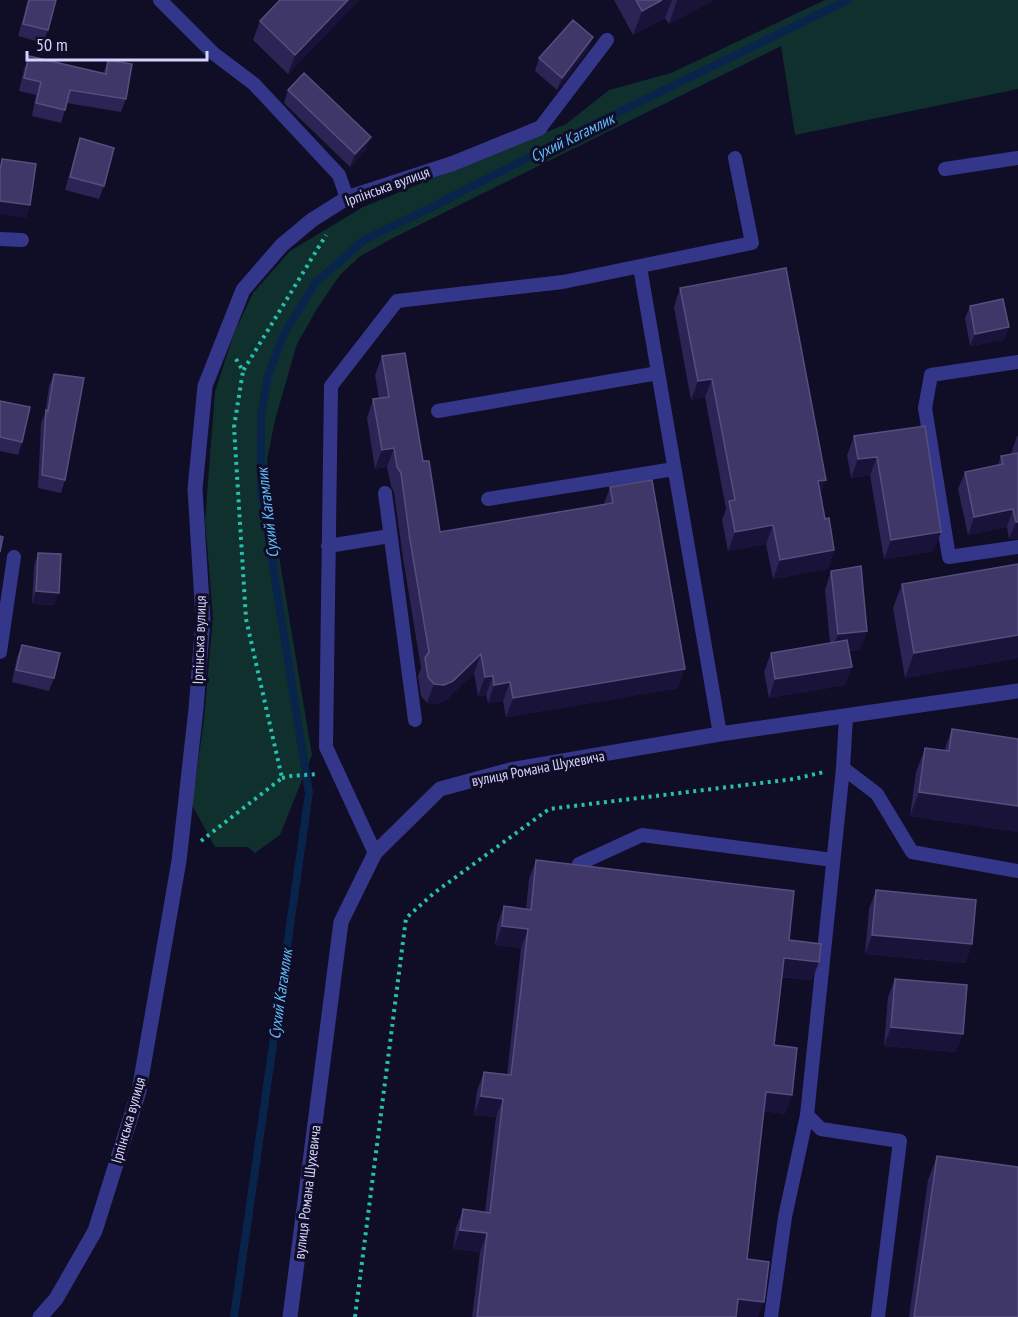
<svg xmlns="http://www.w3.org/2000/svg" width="1018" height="1317" font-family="'PT Sans Narrow',sans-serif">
  <rect width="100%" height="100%" fill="#100d26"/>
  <!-- green -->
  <path fill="#0f302d" d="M825,0H1018V89L795,135L781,46L393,238L359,257L340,275L318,307L297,344L275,420L267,460L270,502L312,755L280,835L255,853L248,847H215L192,805L204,719L213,617L205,520L215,392L234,333L253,293L290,251L363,207L566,124L609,90L671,73Z"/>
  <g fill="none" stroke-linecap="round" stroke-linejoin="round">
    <!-- stream -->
    <path stroke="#08244a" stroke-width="8" d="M234,1317L309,793L261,490V416L268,375L284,334L315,283L364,240L430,208L574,134L848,0"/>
    <!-- path -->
    <path stroke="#25c0ae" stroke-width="4" stroke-dasharray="3 4.5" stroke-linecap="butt" d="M236,359L243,371L326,235
      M282,778L291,776L319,774
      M201,841L282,778L246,619L234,427L243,371
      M355,1317L406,918L434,893L549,809L794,779L824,772"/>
    <!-- lane -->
    <path stroke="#343689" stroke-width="14" d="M160,0L213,53L254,84L339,175L347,198
      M540,128L607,40
      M945,169L1018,158
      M0,239L22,240
      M640,267L720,734
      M1018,362L931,375L925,408L949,557L1018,547
      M438,411L658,373
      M385,493L415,720
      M488,499L674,469
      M328,546L390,536
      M0,652L14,557
      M846,717L843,768L807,1115L821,1129L900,1141L878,1317
      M843,768L877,794L912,852L1018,871
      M375,853L326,747L331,386L397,301L563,282L752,243L735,158
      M579,864L642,835L833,860
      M771,1317L785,1217L807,1115"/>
    <!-- street -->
    <path stroke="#343689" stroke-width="15" d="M40,1317L56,1299L95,1231L139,1091L179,861L196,709L203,619L195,489L205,386L243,290L282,245L312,220L347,198L454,163L540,128
      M290,1317L341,922L375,853L440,789L510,770L720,734L1018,691"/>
  </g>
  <!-- wall -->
  <path fill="#2c2455" d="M28,0H56L48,30L43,43L18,36Z
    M280,0H359L288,74L253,40L260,21Z
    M614,0H714L669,24L665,18L633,35Z
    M593,37L588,50L557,90L535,71L539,58Z
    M29,56L103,74L108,60L126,99L121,112L67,103L61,123L32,116L36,95L19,91L24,69Z
    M288,90L366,150L350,167L284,103Z
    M80,138L104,186L99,199L65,190L76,151Z
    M680,288L821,494L825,519L834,550L828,569L773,579L766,544L728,551L722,520L726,509L705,397L691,400L674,307Z
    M970,306L1009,327L1004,340L970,346L965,318Z
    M382,356L423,461L440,532L604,504L610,487L678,688L506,717L503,701L488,703L486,695L478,696L474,673L446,700L437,704L427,703L421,696L418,676L421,668L403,558L394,492L391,486L387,467L375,469L367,418L373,399L379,398L375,375Z
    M54,374L65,480L61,493L38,488L41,423L45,413L49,386Z
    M0,401L22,442L18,455L0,451Z
    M925,426L934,551L884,559L870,475L851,478L847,455L854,436Z
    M1017,436H1018V539H1009L1007,527L968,535L958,489L965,472L998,465L1001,456L1011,454Z
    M38,553L54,605L32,604L34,566Z
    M1018,564V658L905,678L893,608L902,584Z
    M831,571L867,631L860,650L849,651L852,667L845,685L769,698L764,672L771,653L830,643L825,590Z
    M22,645L54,678L49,691L12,682L17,657Z
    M952,729L1017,739L1018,737V832L910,816L916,772L925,748L944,751Z
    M536,860L789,940L812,980L782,977L774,1045L785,1114L764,1111L747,1259L758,1317H472L480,1252L453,1249L456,1228L463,1209L485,1212L496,1117L474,1115L477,1091L484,1072L507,1075L521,948L495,945L497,925L504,906L526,909L529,879Z
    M876,890L972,944L965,963L865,954L869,909Z
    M895,979L956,1052L884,1046L888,997Z
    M937,1156L1018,1317H909L928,1180Z"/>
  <!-- shaded-wall -->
  <path fill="#19133a" d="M348,0H359L288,74L295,55Z
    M662,0H672L665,18L633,35L642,11Z
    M677,0H714L669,24Z
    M593,37L588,50L557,90L562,78Z
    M371,137L366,150L350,167L355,154Z
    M0,201L30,205L26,218L0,214Z
    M1009,327L1004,340L970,346L975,334Z
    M712,379L705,397L691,400L698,381Z
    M394,448L387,467L375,469L382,450Z
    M877,457L870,475L851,478L858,459Z
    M826,480L819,499L818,481Z
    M1013,509L1007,527L968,535L974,517Z
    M1016,522H1018V539H1009Z
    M773,525L766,544L728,551L735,532Z
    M941,532L934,551L884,559L891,540Z
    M834,550L828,569L773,579L780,560Z
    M36,591L59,593L54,605L32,604Z
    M867,631L860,650L831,652L838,634Z
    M1018,635V658L905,678L914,653Z
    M481,654L474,673L446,700L437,704L427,703L434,684Z
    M852,667L845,685L769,698L775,679Z
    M685,669L678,688L506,717L513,698Z
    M493,676L486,695L478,696L485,677Z
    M510,682L503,701L488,703L494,685Z
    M919,792L1018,806V832L910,816Z
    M502,926L528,929L521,948L495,945Z
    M872,935L972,944L965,963L865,954Z
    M784,958L819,962L812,980L778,976Z
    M891,1027L963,1034L956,1052L884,1046Z
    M766,1092L792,1095L785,1114L760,1111Z
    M481,1096L503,1099L496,1117L474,1115Z
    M460,1230L487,1233L480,1252L453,1249Z
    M738,1299L764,1302L758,1317H732Z"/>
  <!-- building -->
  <path fill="#3e3767" stroke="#554f7f" stroke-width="1.5" d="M29,0H56L48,30L23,24Z
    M280,0H348L295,55L260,21Z
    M636,0H662L642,11Z
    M573,20L593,37L562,78L539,58Z
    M29,56L106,74L108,60L132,64L126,99L70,90L65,110L36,103L41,82L24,78Z
    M304,73L371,137L355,154L288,90Z
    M80,138L114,148L104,186L70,177Z
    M2,159L36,164L30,205L0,201V171Z
    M786,268L826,480L818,481L825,519L829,518L834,550L780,560L773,525L735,532L729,501L735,500L712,379L698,381L680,288Z
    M1003,299L1009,327L975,334L970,306Z
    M405,353L423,461H429L440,532L613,503L610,487L652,480L685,669L513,698L510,682L494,685L493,676L485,677L481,654L453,681L444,685L434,684L428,677L425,658L429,652L410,540L401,473L397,467L394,448L382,450L373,399L389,397L382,356Z
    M54,374L84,378L65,480L42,475L46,410L48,411Z
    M0,401L30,407L22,442L0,437Z
    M925,426L941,532L891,540L877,457L858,459L854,436Z
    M1018,453V522H1016L1013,509L974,517L965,472L1003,464L1001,456Z
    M0,536L3,537L0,552Z
    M38,553L61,554L59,593L36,591Z
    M1018,564V635L914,653L902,584Z
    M861,566L867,631L838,634L831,571Z
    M847,640L852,667L775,679L771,653Z
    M22,645L60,653L54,678L16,670Z
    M952,729L1018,739V806L919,792L925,748L949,751Z
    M536,860L794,891L789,940L821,944L819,962L784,958L774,1045L797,1048L792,1095L766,1092L747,1259L769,1262L764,1302L738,1299L736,1317H477L487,1233L460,1230L463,1209L490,1213L503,1099L481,1096L484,1072L511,1075L528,929L502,926L504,906L531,910Z
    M876,890L976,900L972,944L872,935Z
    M895,979L967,985L963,1034L891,1027Z
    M937,1156L1018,1167V1317H914Z"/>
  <g text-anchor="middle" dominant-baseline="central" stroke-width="6" stroke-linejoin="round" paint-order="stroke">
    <!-- street labels -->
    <g font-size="15" fill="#d4d2ff" stroke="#100d26">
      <text transform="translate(387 186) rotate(-20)">Ірпінська вулиця</text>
      <text transform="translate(199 640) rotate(-88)">Ірпінська вулиця</text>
      <text transform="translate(538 768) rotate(-11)">вулиця Романа Шухевича</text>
      <text transform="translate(128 1120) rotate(-74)">Ірпінська вулиця</text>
      <text transform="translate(307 1192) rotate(-83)">вулиця Романа Шухевича</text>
    </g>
    <!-- water labels -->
    <g font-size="16" font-style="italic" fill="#60beff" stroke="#100d26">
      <text transform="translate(572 137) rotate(-26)">Сухий Кагамлик</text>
      <text transform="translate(267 513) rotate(-97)">Сухий Кагамлик</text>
      <text transform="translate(280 994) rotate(-82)">Сухий Кагамлик</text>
    </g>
  </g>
  <!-- scale -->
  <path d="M27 51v9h180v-9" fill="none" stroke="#d4d2ff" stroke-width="3"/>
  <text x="36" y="51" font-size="18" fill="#d4d2ff" stroke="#100d26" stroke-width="4.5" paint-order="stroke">50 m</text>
</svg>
